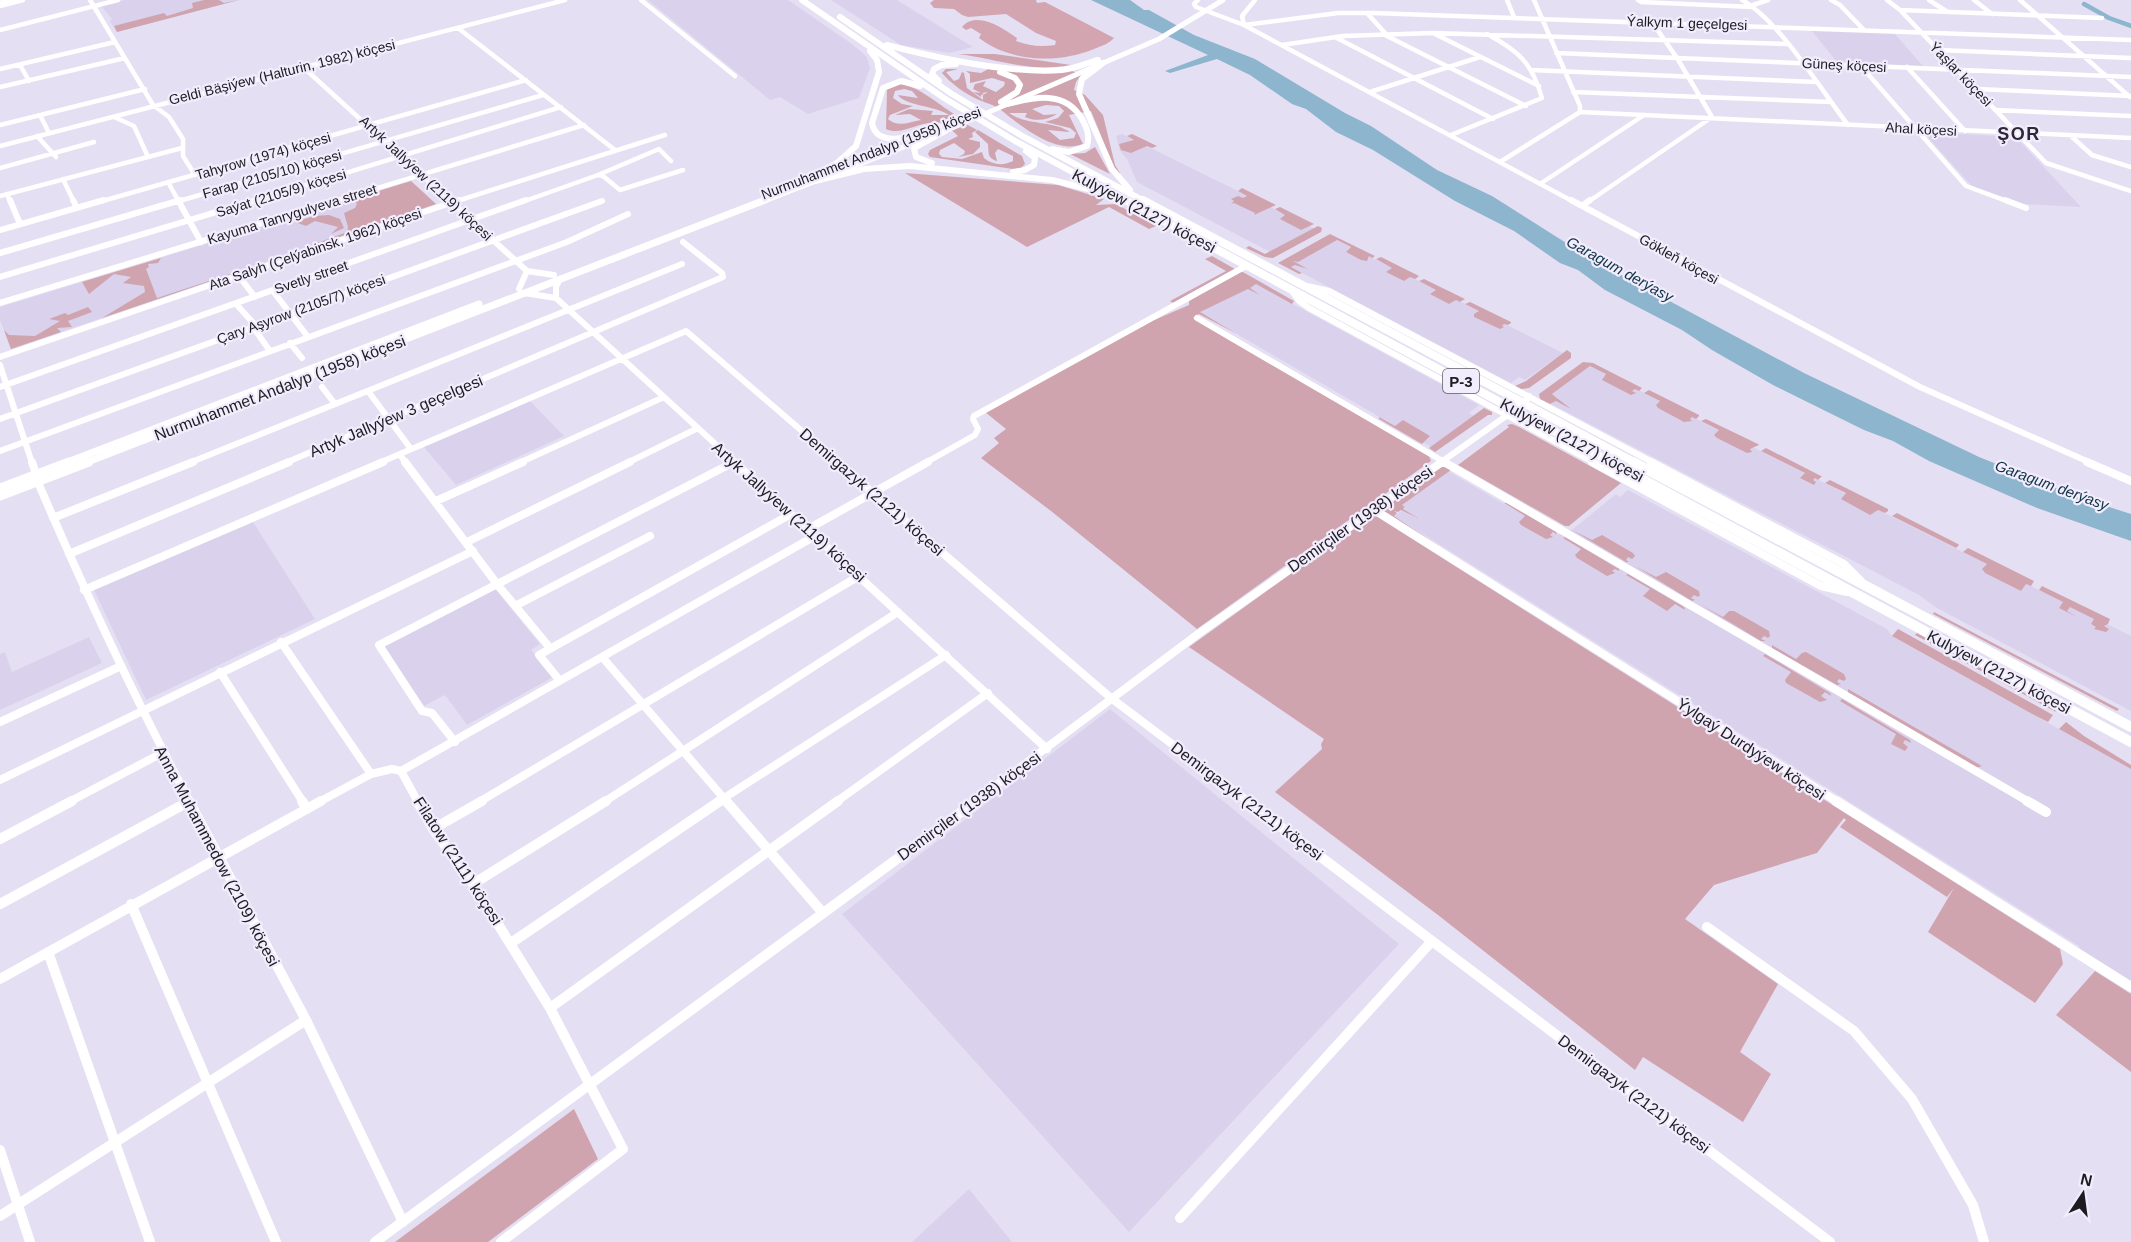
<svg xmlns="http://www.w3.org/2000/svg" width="2131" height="1242" font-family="Arial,sans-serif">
  <rect width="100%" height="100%" fill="#e5dff3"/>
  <!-- built -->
  <path fill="#dad2ec" d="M125,0H239L117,32L110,21L112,19L101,6Z
    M648,0H788L852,44L867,57L870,68L859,98L808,114L780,97L770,100Z
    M831,0H897L973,47L949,53L901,45Z
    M1811,30L1894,33L1923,66L1837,62Z
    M1923,132L2016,137L2081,207L2024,204L1972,186Z
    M1122,134L1315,229L1270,252L1137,182L1127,159L1120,151L1116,136Z
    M411,181L436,204L11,349L0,320V307Z
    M1334,239L1415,279L1563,353L1525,380L1519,377L1511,383L1291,267L1297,264L1293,262Z
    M1256,284L1479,405L1469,413L1474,416L1431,447L1199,312L1243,289L1246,290Z
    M1590,366L2131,636V711L1937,608L1919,595L1551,404L1559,398L1552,394Z
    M530,401L564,436L456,485L424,447Z
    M1448,471L1557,535L1573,529L1616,494L1620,497L1628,490L1887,629L1892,636L2131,769V984L2080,952L2079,946L1394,516L1406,508L1402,505Z
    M253,522L315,619L146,700L94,590Z
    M495,589L540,644L531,650L553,677L467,725L445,695L424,706L383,646Z
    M89,637L102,663L0,710V654L5,652L12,672Z
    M1110,709L1399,944L1129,1232L842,914Z
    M969,1189L1012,1242H912Z"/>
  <!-- green -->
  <path fill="#d0a4af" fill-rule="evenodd" d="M204,0H219L224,3L239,0L117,32L114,26L164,13L167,16L193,8L192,3Z
    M958,54H995L1071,65C1030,73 998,59 958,54Z
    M990,68L1070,70L1081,75L1076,82L1074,90L1085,95L1103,115L1115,165L1120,173H1117L1113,165L1091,111L1069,115L1083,144C1055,155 1021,126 1001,110C995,105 986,103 979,100C967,95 950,83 942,73L946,69H958L946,72L954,81L959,79L962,72L964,73L967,88L983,100V95L988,92L982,93L984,94L981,95V97L973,92L981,93L973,89L975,84L986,81L983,86L996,92L1004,86L1005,82L992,78L970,83V74L966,71L981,73ZM1046,105L1059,106L1064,111L1058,118L1045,122L1070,128L1076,133L1074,138L1060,140L1048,130L1070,132C1052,120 1027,126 1009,113H1027L1025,117C1036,122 1048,120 1057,114L1044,115L1032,109Z
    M897,84C916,84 937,103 954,114L951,116L977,130L972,133L973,137L968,139L980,142V147L973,154L958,157L964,154L965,151L954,143L940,150L939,154L942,157L962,159L982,152L984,158C992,165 1004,166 1013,161V156L998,149L995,153L997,161C987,158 989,153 988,144L975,132L978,130L1022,156L1025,164L1021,168L1013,169L930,157L928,154L930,150L958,136L944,123C921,118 903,137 886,129L887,89ZM904,89L912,91L918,98L898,95C905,106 934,105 949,115H931L933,111L909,109L895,115L910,114L921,120C910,122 898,128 888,119L890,115L913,106L902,104L893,98L895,91Z
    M1132,134L1157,146L1152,148L1147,146L1131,153L1121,150L1119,144L1134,140L1127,136Z
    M1095,147L1110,174L1070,154L1085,153Z
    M905,173L1058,185L1104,199L1096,205L1116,204L1156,226L1149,229L1109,207L1027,247Z
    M411,181L436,204L277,258L347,232L348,227L344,213L355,208L357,204L353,199Z
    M1242,188L1276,205L1254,215L1255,213L1234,203L1231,204L1234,201L1231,199L1238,196L1243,198L1247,196L1238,191Z
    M1280,207L1314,224L1301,230L1280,219L1285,215L1275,209Z
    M329,215L340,219L344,228L331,234L338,227L315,221L306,226L295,222L314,216Z
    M1318,226L1322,228L1321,232L1273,258L1265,257L1246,248L1249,246L1265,254Z
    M1330,234L1375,256L1372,258L1369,256L1367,261L1361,260L1346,252L1351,247L1337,240L1298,262L1293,261L1308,269L1295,265L1291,267L1302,273L1299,274L1278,263Z
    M1212,256L1235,269L1173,303L1170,301L1226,271L1205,259Z
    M1381,257L1419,276L1418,277L1415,279L1410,277L1404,281L1386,272L1392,268L1376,259Z
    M161,258L158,263L148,264L149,267L146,269L157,298L270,261L102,318L145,292L144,286L123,283L131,277L114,274L89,294L82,282Z
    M1241,271L1294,301L1292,304L1256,284L1250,288L1260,295L1248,289L1200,312L1237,334L1199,314L1193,318L1429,456L1431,461L1197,629L1051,511L981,458L999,443L994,438L1006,429L985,412L1152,321L1189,305V301Z
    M1424,279L1465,299L1460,302L1456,300L1449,304L1430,294L1436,290L1419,281Z
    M1470,302L1511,322V323L1508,325L1504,324L1502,326L1504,327L1500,329L1474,317V314L1479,311L1465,304Z
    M88,307L92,312L68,321L72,327L57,328L61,332L11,349L4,330L9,335L35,336L60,321L49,319L65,313L68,315Z
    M1567,350L1571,353V358L1529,388L1521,389L1515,386L1526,381Z
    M1583,362L1593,363L1642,388L1639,391L1635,389L1632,391L1636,393L1631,395L1602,380L1606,374L1590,366L1552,394L1571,409L1556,401L1550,404L1540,399L1539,394Z
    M1649,390L1699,415V416L1696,419L1692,417L1690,419L1692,421L1684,422L1658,408L1656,405L1660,401L1644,393Z
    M1484,408L1492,412V415H1488L1435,452L1429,448Z
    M1379,417L1395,426L1403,420L1430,436L1422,444L1379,419Z
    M1706,419L1758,444L1759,445L1750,449L1752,452L1747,453L1717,438L1714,435L1719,430L1701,421Z
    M1512,424L1519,427L1621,483L1569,526H1565L1458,465L1509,427L1507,425Z
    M1766,448L1821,476H1822L1818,480L1815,478L1813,480L1816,482L1814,485L1800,478L1805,473L1761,451Z
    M1442,466L1451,470L1402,505L1405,507L1403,509L1418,518L1401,510L1398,512L1394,511L1397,513L1394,516L1439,546L1381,509V507Z
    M1830,480L1888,509V511L1885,513L1878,510L1870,515L1841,499L1846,493L1825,483Z
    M1504,503H1507L1556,532L1557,535L1553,532L1550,535L1553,537L1546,539L1521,525L1519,522L1525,516Z
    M1897,513L1958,544L1959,545L1956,548L1892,516Z
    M1371,516H1376L2060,949L2063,964L2035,1003L1928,932L1954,888L1947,897L1840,827L1846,820L1844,818L1817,853L1714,885L1685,919L1778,984L1740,1052L1771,1074L1743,1122L1643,1057L1635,1070L1438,915L1275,792L1322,749L1321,744L1324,739L1189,647Z
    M1572,530L1592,540L1602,535L1633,553L1635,556L1632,559L1628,557L1626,560L1629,562H1626Z
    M1565,537L1619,569V571L1615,569L1612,571L1615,573L1607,576L1577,558L1575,555L1581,549L1563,538Z
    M1968,548L2034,581L2031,586L2026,584L2021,591L1985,573L1982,569L1987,564L1963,552Z
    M1635,566L1656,577L1666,572L1699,591L1700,595L1698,597L1694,595L1691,598L1695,600L1692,601Z
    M1628,574L1684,607L1685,610L1675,604L1667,611L1643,596L1650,589L1626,575Z
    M2042,586L2110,619L2108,624L2104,626L2109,629L2106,632L2094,629L2096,627L2091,624L2094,619L2070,607L2067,611L2077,617L2059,608L2063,602L2039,590Z
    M1701,605L1723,617L1729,611H1734L1769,631L1770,636L1768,638L1764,636L1761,639L1766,641H1761Z
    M1934,612L2119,709L2117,711L1933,614Z
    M1898,629L2053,715L2048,722L2036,716L1892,636Z
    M1917,633L2055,710L2056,712L1915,635Z
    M1772,645L1796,659L1802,653L1806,652L1844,674L1846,679L1844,681L1839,679L1837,682L1841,684L1837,685L1772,648Z
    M1765,654L1830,693L1831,696L1825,692L1821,696L1827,700L1820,702L1786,683L1785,680L1791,672L1763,656Z
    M1848,689L1982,766L1976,768L1848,694Z
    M1842,699L1910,740L1911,743L1905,740L1903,743L1908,747L1905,751L1891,744L1896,734L1840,701Z
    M2066,722L2084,736L2131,765V769L2059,729Z
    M2095,971L2131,994V1072L2056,1015Z
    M574,1109L598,1159L488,1242H395Z"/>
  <!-- forest -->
  <path fill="#d3a5b0" d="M934,0H1036L1037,3L1045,2L1114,38C1109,44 1101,46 1094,49C1058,64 1010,62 979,38L981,34L971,28L966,30L962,27C976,10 1003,28 1017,38L1016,41C1030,46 1041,47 1055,45L1056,41L1036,33L1006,14L968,17L962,15L954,9L934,8L930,3Z"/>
  <!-- water -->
  <path fill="#8db5ce" d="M1091,0H1130L1144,10H1149L1194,35L1255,59L1345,113L1371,126L1437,170L1492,196L1593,260L1804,373L1979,457L2081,498L2131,514V541L2037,508L1929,461L1893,441L1864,430L1773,385L1712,350L1682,330L1605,290L1578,270L1560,263L1514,231L1455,201L1373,150L1336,132L1306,109L1292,104L1250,75L1217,59L1170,73L1165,71L1208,55Z"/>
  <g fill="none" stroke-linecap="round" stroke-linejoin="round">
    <!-- canal -->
    <path stroke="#8db5ce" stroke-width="4.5" d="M2084,4L2109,18L2131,26"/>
    <!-- minor-far3 -->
    <path stroke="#fff" stroke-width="4.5" d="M90,0L153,105L169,117L183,139V156L195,175
      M641,0L735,76
      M1198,0L1194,4L1196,7L1244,25L1574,202
      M1507,0L1514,17
      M1638,0L1641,2L1753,7
      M1742,0C1779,20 1821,90 1848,125
      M1831,0L1840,5L1864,30
      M1887,0L1900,10L2046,163L2131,191
      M1929,0L1946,11
      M1974,0L1992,14
      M2020,0L2130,97
      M1753,5L1768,0
      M0,6L23,0
      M1900,10L2102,18
      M1367,13L1385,33
      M1652,22L1677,58L1712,117
      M1244,25L1338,13H1373L2131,40
      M1244,25L1242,16L1255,0
      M458,28L615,150
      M0,30L118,0
      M1383,34L1526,106
      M1435,34L1539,86
      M1335,37L1493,119
      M1282,45L1343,36L1433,33L1787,44
      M1938,50L2131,58
      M1556,53L2131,77
      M20,65L29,81
      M1860,65L1966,186L2009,202
      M303,67L451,202
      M1907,67L1965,131
      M0,69L115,42
      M1531,70L1816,82
      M0,87L125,58
      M1976,89L2131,96
      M1370,92L1480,57
      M1573,92L1831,102
      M1995,110L2131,116
      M1580,112L2131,138
      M40,115L49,133
      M114,117L134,126L148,157
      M0,125L145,89
      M1451,135L1542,98C1532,63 1519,51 1487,34
      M37,136L56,157
      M2071,136L2092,155L2131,167
      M0,146L565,0
      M1500,162L1580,112V106L1534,0
      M0,168L94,142
      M598,175L659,149L671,161
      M63,179L74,202
      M168,182L179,202
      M1540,184L1644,115
      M7,194L10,202
      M0,196L182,148
      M99,202L526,80
      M176,202L543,95
      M251,202L561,107
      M332,202L584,125
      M454,202L665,135
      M522,202L598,175L603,176L620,190L683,170
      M600,202L602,201
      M1588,202L1712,117"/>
    <!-- minor-far2 -->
    <path stroke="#fff" stroke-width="6" d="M10,200L20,224
      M73,200L77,208
      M178,200L201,242
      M449,200L527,271L554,275
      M1571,200L1920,387L2091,463
      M2005,200L2026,208
      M1582,206L1590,200
      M0,230L104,200
      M0,253L181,200
      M238,275L255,297
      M0,277L256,200
      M1307,286L1329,291L1654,463
      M519,289L527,271
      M273,291L308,337
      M1292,291L1299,301L1309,308L1595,463
      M524,293L556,298L736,463
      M556,298V287L560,279
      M0,303L337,200
      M236,304L256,326
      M1197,318L1446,463
      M253,327L270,351
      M290,343L302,358
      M0,357L459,200
      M0,365L32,463
      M0,387L526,200
      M322,387L335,404
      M368,391L411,449
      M0,419L602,201
      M0,451L567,242L628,214
      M400,455L406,463
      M189,463L682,264
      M285,463L723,277L722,273L683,242
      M379,463L686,331L839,463
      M519,463L664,397
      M627,463L698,428
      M925,463L975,435L978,429L973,419L974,416L1246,266
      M1440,463L1506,416L1529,396"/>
    <!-- minor-far1 -->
    <path stroke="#fff" stroke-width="8" d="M32,462L36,474
      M405,462L497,584L550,648
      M734,462L1047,749
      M837,462L1111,698L1249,802
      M1444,462L2029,802
      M1592,462L1821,586L1847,592
      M1651,462L1844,564L1861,581
      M2087,462L2131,481
      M40,487C86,594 135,699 190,802
      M436,501L523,462
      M1373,509L1838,802
      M53,518L193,462
      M808,529L928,462
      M467,542L630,462
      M69,554L289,462
      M84,590L383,462
      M515,606L650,536
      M281,642L371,774L392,769L401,771L418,802
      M603,658L727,802
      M220,672L303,802
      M560,681L539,655L791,514
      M0,722L119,667
      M455,742L432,713L422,711L379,645L734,462
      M401,771L815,536
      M0,780L473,551
      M69,802L162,753
      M319,802L371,774
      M479,802L859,576
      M604,802L898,612
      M718,802L946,655
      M836,802L988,693
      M974,802L1198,634L1442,462"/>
    <!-- minor -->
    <path stroke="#fff" stroke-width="10" d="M189,801L306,1020L403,1222
      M302,801L307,809
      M417,801L433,829L473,884L550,1008L623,1149L501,1242
      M726,801L823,913
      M1247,801L1830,1242
      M1836,801L2131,987
      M2027,801L2046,812
      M433,829L482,801
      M0,839L72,801
      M473,884L606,801
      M0,904L188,802
      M131,904L276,1242
      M1707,927L1854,1031L1912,1099L1973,1205L1984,1242
      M511,943L720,801
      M48,952L150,1242
      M0,979L321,801
      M550,1008L838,801
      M0,1150L30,1242
      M0,1216L306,1020
      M1180,1218L1432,941
      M375,1242L976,801"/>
    <!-- major-far2 -->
    <path stroke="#fff" stroke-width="5" d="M0,3L11,0
      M762,202L945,131L1159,39L1223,0"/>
    <!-- major-far1 -->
    <path stroke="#fff" stroke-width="7" d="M65,463L479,304
      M85,463L765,200"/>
    <!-- major -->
    <path stroke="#fff" stroke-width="9" d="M0,488L69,462
      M0,496L89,462"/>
    <!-- highway-far2 -->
    <path stroke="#fff" stroke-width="6" d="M802,0L944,98L1015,141L1128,202
      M840,17L952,94L1024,137L1146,202
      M887,45C937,58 1011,74 1062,70C1074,69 1087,63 1098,60
      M1103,63L1082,79L1079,94L1112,169L1130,190
      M1000,72L1015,78L1020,85L1017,92L1001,102
      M939,81L932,74L934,69L942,65L956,64
      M920,86L901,81L883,88L872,123C877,152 922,133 939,127
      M1007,104C1035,97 1065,90 1082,119C1087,128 1090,136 1087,146L1069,152L1052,149
      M932,163L916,157L914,148L945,131
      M1013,172L1025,170L1034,165L1035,158L1026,151
      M810,177L837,163L856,146L879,72L877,60L870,51
      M815,181L864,169L910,166L1052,180L1096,191"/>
    <!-- highway-far1 -->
    <path stroke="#fff" stroke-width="8" d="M1125,200L1613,463
      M1143,200L1636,463"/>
    <!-- highway -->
    <path stroke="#fff" stroke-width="10" d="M1610,462L2131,742
      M1633,462L2131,727"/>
  </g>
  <g text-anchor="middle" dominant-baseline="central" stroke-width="4.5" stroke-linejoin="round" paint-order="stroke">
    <!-- far-street labels -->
    <g font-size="14" fill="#1e1c22" stroke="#f2edfd">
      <text transform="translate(1687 23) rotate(2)">Ýalkym 1 geçelgesi</text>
      <text transform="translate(1844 65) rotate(3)">Güneş köçesi</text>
      <text transform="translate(282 72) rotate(-14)">Geldi Bäşiýew (Halturin, 1982) köçesi</text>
      <text transform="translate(1961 74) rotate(46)">Ýaşlar köçesi</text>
      <text transform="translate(1921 129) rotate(3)">Ahal köçesi</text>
      <text transform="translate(871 153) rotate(-21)">Nurmuhammet Andalyp (1958) köçesi</text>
      <text transform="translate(263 156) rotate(-16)">Tahyrow (1974) köçesi</text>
      <text transform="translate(272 174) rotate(-16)">Farap (2105/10) köçesi</text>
      <text transform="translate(426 178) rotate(43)">Artyk Jallyýew (2119) köçesi</text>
      <text transform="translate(281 193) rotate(-17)">Saýat (2105/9) köçesi</text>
      <text transform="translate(292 214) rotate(-17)">Kayuma Tanrygulyeva street</text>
      <text transform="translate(315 249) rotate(-19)">Ata Salyh (Çelýabinsk, 1962) köçesi</text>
      <text transform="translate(1679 259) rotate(29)">Gökleň köçesi</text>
      <text transform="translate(311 277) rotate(-19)">Svetly street</text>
      <text transform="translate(301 309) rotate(-20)">Çary Aşyrow (2105/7) köçesi</text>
    </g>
    <!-- far-water labels -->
    <g font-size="15" font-style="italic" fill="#0f3144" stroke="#f2edfd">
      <text transform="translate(1620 269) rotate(29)">Garagum derýasy</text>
      <text transform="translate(2052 485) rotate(20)">Garagum derýasy</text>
    </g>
    <!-- shield labels -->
    <rect fill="#f2edfd" stroke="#5e5b64" stroke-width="1.5" x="1443" y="369" width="36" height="24" rx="4.5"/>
    <g font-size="15" font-weight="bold" fill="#1e1c22">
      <text x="1461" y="381">P-3</text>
    </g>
    <!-- street labels -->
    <g font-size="16" fill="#1e1c22" stroke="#f2edfd">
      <text transform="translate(1144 211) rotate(28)">Kulyýew (2127) köçesi</text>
      <text transform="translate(280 388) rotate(-21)">Nurmuhammet Andalyp (1958) köçesi</text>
      <text transform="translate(396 416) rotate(-23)">Artyk Jallyýew 3 geçelgesi</text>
      <text transform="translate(1572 440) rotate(28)">Kulyýew (2127) köçesi</text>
      <text transform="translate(872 492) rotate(41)">Demirgazyk (2121) köçesi</text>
      <text transform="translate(789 512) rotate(42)">Artyk Jallyýew (2119) köçesi</text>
      <text transform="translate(1360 519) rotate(-35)">Demirçiler (1938) köçesi</text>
      <text transform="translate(1999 672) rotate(28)">Kulyýew (2127) köçesi</text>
      <text transform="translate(1751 749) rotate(33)">Ýylgaý Durdyýew köçesi</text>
      <text transform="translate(1247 801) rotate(37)">Demirgazyk (2121) köçesi</text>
      <text transform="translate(969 806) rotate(-36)">Demirçiler (1938) köçesi</text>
      <text transform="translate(217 856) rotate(62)">Anna Muhammedow (2109) köçesi</text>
      <text transform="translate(458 861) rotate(57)">Filatow (2111) köçesi</text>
      <text transform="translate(1634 1094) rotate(37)">Demirgazyk (2121) köçesi</text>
    </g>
    <!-- far-district labels -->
    <g font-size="18" font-weight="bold" letter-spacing="1.5" fill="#2d2837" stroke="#f2edfd">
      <text x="2019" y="134">ŞOR</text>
    </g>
  </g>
  <!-- north arrow -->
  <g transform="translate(2083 1194) rotate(13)" stroke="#f2edfd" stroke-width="4.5" paint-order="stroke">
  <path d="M0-4.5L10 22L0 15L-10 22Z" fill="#1e1c22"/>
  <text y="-9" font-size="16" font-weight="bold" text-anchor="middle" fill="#1e1c22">N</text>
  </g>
</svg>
